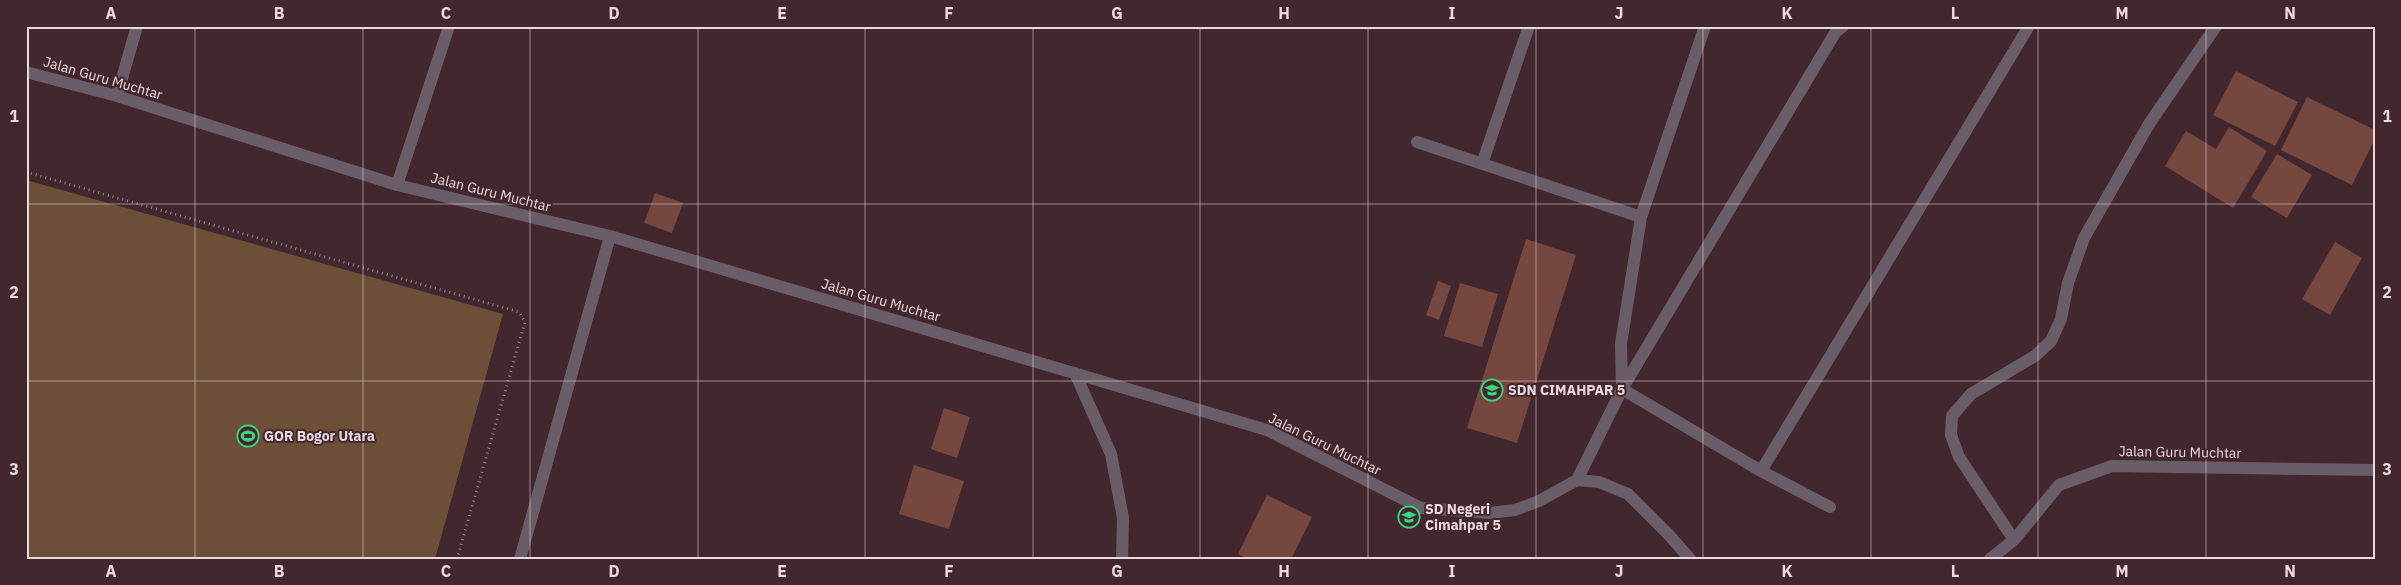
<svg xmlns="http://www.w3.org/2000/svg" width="2401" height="585" font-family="'IBM Plex Sans',sans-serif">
  <rect width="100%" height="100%" fill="#43272f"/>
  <!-- green -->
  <path fill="#6b4f37" d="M26,180L503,314L435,559H26Z"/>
  <!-- building -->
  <path fill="#75473e" d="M2236,71L2298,102L2275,146L2213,115Z
    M2307,97L2375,130V139L2352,185L2281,150Z
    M2229,127L2267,151L2233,208L2165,166L2186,131L2216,149Z
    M2277,154L2312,175L2287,218L2251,197Z
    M655,193L683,203L672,233L644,223Z
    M1526,239L1576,255L1517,443L1467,428Z
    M2335,242L2362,258L2330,315L2302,299Z
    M1438,281L1451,286L1439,320L1426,315Z
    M1460,283L1498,294L1482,347L1444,336Z
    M944,408L970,417L957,458L931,449Z
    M914,465L964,481L949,529L899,514Z
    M1267,495L1312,517L1291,559H1248L1238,554Z"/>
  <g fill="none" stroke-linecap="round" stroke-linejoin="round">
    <!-- path -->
    <path stroke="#9a848a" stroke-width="3" stroke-dasharray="1 4" stroke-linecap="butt" d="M26,172L519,312L525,322L457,559"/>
    <!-- minor -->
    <path stroke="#695e67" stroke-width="12" d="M1705,26L1641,217L1621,344L1622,389L1761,471L1830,507
      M26,72L117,96L397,185L610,236L1267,430L1421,508L1490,513L1515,510L1539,501L1577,480L1599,482L1628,494L1669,535L1690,559
      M117,96L137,26
      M1417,142L1641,217
      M1482,164L1529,26
      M397,185L449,26
      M1075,373L1111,454L1123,518L1122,559
      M1761,471L2029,26
      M1577,480L1622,389L1835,33L1843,26
      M2014,540L1959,457L1951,435L1952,416L1971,394L2035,356L2051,341L2061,319L2068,283L2084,238L2149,124L2216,26
      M520,559L610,236
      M1990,559L2014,540L2059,485L2112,466L2375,470"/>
  </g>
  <!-- grid -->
  <path fill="none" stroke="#ebd9dd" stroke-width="1" stroke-opacity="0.55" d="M195,26V559M363,26V559M530,26V559M698,26V559M865,26V559M1033,26V559M1200,26V559M1368,26V559M1536,26V559M1703,26V559M1871,26V559M2038,26V559M2206,26V559M26,204H2375M26,381H2375"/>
  <!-- icons -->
  <defs>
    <g id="school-ring" transform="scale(1.125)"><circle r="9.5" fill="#43272f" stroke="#39d87f" stroke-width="1.5"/><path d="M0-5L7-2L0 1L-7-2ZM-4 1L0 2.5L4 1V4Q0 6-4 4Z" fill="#39d87f"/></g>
    <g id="stadium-ring" transform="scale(1.125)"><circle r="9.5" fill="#43272f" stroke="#39d87f" stroke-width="1.5"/><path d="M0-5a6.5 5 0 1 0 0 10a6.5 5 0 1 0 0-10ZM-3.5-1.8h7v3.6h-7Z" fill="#39d87f"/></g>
  </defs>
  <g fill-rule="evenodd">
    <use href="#school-ring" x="1492" y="390"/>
    <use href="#stadium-ring" x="248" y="436"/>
    <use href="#school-ring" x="1409" y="517"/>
  </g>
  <g text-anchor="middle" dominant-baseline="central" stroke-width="4" stroke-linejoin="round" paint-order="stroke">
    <!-- street labels -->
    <g font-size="14" fill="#ebd9dd" stroke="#43272f">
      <text transform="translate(103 78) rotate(16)">Jalan Guru Muchtar</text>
      <text transform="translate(491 192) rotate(14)">Jalan Guru Muchtar</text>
      <text transform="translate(881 300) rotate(16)">Jalan Guru Muchtar</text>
      <text transform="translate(1325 444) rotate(26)">Jalan Guru Muchtar</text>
      <text transform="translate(2180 452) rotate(1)">Jalan Guru Muchtar</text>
    </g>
    <!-- poi labels -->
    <g font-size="14" font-weight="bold" fill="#ebd9dd" stroke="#43272f" text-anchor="start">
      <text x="1508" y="390">SDN CIMAHPAR 5</text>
      <text x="264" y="436">GOR Bogor Utara</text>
      <text x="1425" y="509">SD Negeri<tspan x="1425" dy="16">Cimahpar 5</tspan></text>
    </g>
  </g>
  <!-- border -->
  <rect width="2401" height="585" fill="none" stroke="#43272f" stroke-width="55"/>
  <rect x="28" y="28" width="2346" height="530" fill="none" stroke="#ebd9dd" stroke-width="2"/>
  <g font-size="16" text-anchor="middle" font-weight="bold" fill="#ebd9dd">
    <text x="111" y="19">A</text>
    <text x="279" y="19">B</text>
    <text x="446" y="19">C</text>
    <text x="614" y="19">D</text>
    <text x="782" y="19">E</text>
    <text x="949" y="19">F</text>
    <text x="1117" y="19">G</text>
    <text x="1284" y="19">H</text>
    <text x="1452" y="19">I</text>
    <text x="1619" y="19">J</text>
    <text x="1787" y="19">K</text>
    <text x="1955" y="19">L</text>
    <text x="2122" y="19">M</text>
    <text x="2290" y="19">N</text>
    <text x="14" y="122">1</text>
    <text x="2387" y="122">1</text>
    <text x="14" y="298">2</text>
    <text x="2387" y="298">2</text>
    <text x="14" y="475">3</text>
    <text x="2387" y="475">3</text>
    <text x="111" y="577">A</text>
    <text x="279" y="577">B</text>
    <text x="446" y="577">C</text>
    <text x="614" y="577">D</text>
    <text x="782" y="577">E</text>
    <text x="949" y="577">F</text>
    <text x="1117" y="577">G</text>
    <text x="1284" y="577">H</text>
    <text x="1452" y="577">I</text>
    <text x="1619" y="577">J</text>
    <text x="1787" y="577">K</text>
    <text x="1955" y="577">L</text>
    <text x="2122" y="577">M</text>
    <text x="2290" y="577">N</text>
  </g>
</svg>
